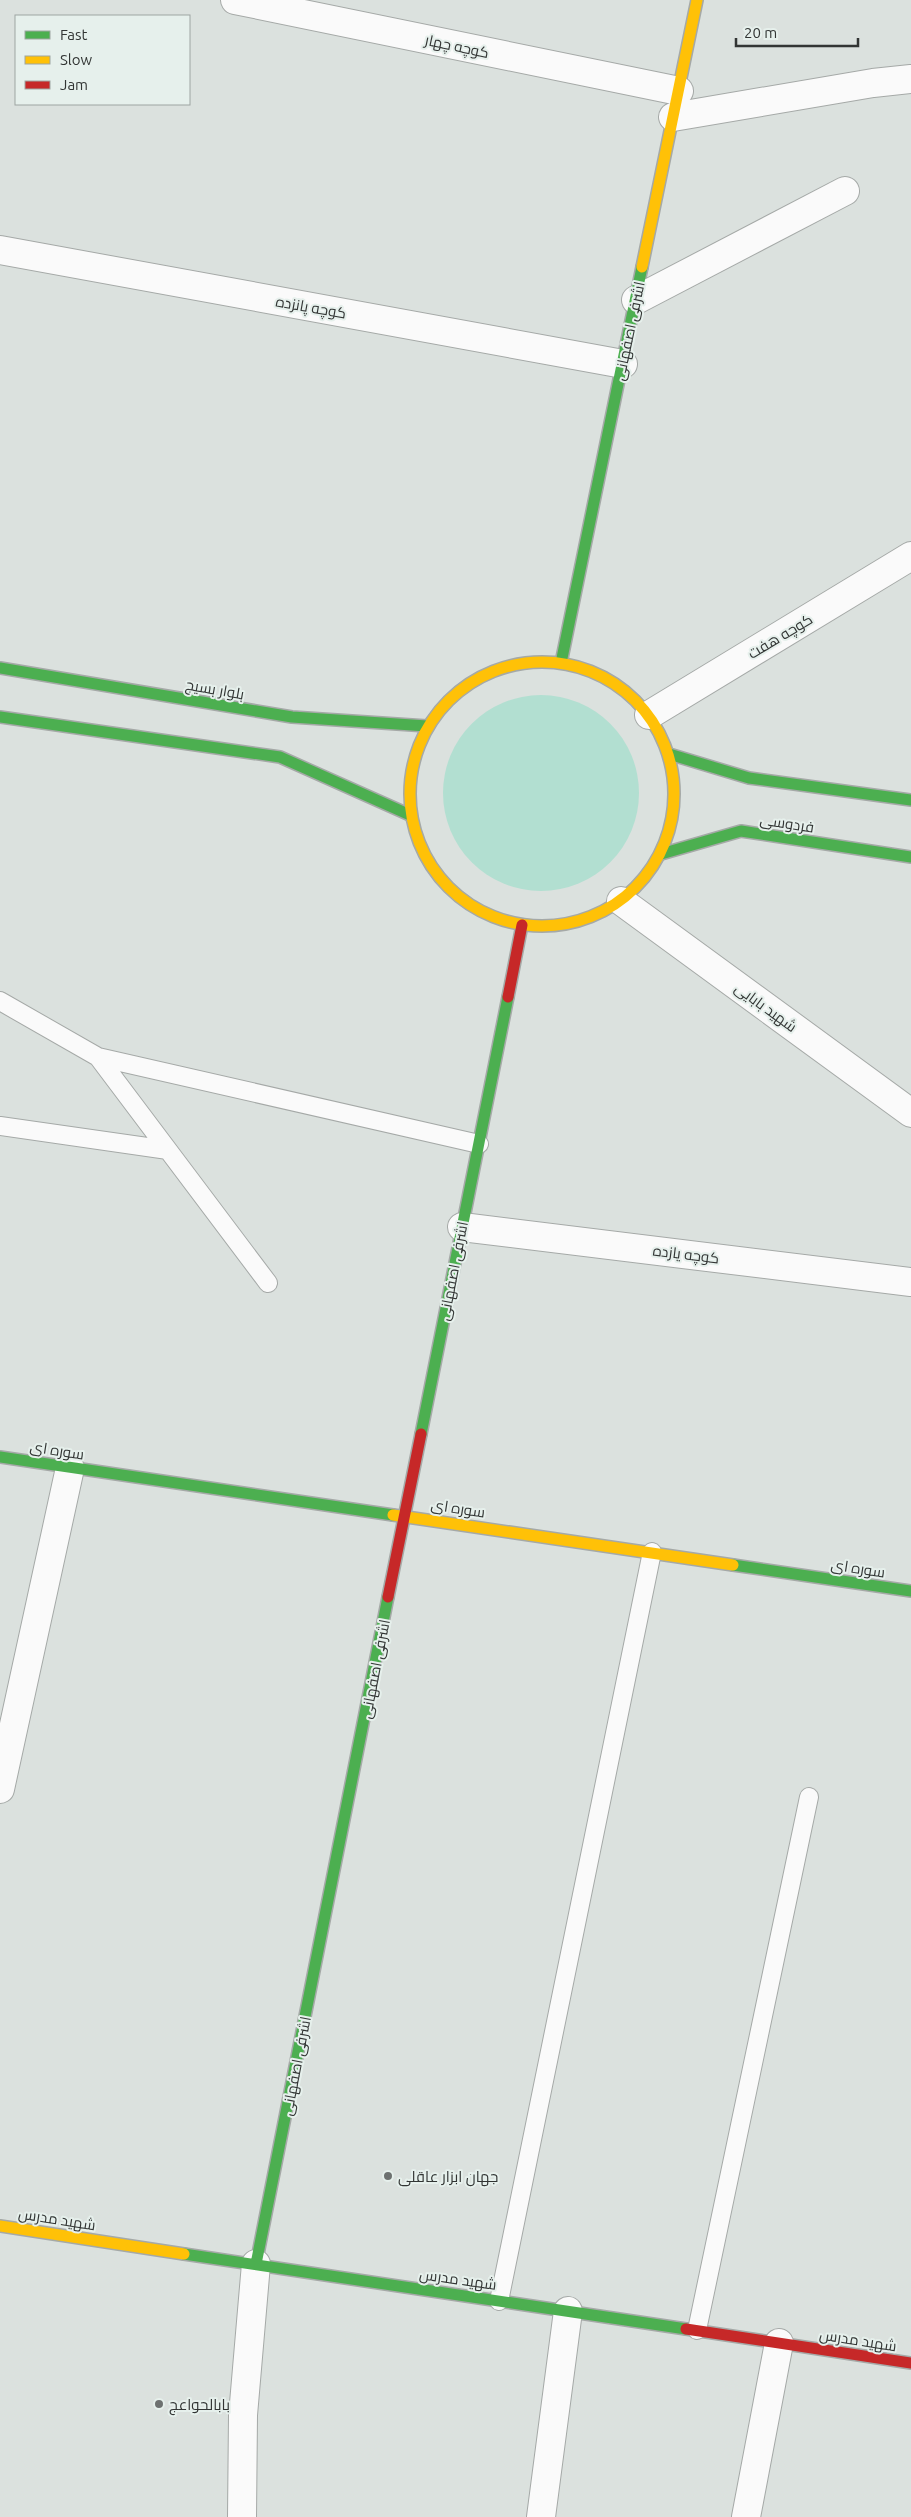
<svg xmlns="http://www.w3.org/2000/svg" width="911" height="2517" font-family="Ubuntu,Cairo,sans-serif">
  <rect width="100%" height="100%" fill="#dbe1de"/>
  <!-- green -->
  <path fill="#b2dfd1" d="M443 793a98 98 0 1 1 196 0a98 98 0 1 1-196 0Z"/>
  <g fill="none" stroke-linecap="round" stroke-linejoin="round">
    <!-- lane casing -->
    <g stroke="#a5a9a7" stroke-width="20">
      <path id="lane" d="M0,1001L98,1057L479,1144
        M98,1057L268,1283
        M0,1126L168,1150
        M499,2301L652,1552
        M697,2330L809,1797"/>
    </g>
    <!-- street casing -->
    <g stroke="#a5a9a7" stroke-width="30">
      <path id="street" d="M235,0L679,91
        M673,117L873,83L911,79
        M0,250L623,364
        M636,300L845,191
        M649,715L911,556
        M621,901L911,1113
        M462,1227L911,1282
        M0,1789L70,1468
        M242,2517L243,2415L256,2264
        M541,2517L568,2311
        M746,2517L779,2343"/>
    </g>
    <!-- fast casing -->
    <g stroke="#a5a9a7" stroke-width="14">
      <path id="fast" d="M561,663L642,267
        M0,668L292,717L427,726
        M0,717L280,757L410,815
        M669,754L749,778L911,800
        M661,854L741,831L911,857
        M421,1434L508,997
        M0,1457L393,1515
        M733,1565L911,1591
        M184,2254L686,2329
        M256,2264L388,1597"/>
    </g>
    <!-- slow casing -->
    <g stroke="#a5a9a7" stroke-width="14">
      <path id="slow" d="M642,267L697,0
        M410 794a132 132 0 1 1 264 0a132 132 0 1 1-264 0Z
        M393,1515L733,1565
        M0,2226L184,2254"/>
    </g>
    <!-- jam casing -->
    <g stroke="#a5a9a7" stroke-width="14">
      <path id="jam" d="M508,997L522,925
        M388,1597L421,1434
        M686,2329L911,2363"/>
    </g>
    <!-- lane -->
    <use href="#lane" stroke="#fafafa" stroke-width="18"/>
    <!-- street -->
    <use href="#street" stroke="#fafafa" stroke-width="28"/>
    <!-- fast -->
    <use href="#fast" stroke="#4caf50" stroke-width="11"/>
    <!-- slow -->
    <use href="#slow" stroke="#ffc107" stroke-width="11"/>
    <!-- jam -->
    <use href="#jam" stroke="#c62828" stroke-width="11"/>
  </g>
  <!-- markers -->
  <g fill="#6d7170" stroke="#e6f0ec" stroke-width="2">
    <circle cx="388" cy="2176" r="5"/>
    <circle cx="159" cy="2404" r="5"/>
  </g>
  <g text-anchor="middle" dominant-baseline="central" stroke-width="4" stroke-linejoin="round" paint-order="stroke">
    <!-- street labels -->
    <g font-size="15" fill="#323534" stroke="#e6f0ec">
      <text transform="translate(457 46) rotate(12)">کوچه چهار</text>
      <text transform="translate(311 307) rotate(10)">کوچه پانزده</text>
      <text transform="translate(629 331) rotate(-78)">اشرفی اصفهانی</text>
      <text transform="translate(780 636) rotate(-31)">کوچه هفت</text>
      <text transform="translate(215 689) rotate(10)">بلوار بسیج</text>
      <text transform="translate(787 823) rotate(9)">فردوسی</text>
      <text transform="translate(766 1007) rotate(36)">شهید بابایی</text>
      <text transform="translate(686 1254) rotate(7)">کوچه یازده</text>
      <text transform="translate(453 1271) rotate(-79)">اشرفی اصفهانی</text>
      <text transform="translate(57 1450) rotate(9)">سوره ای</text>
      <text transform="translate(458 1508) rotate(9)">سوره ای</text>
      <text transform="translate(858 1568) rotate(9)">سوره ای</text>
      <text transform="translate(375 1669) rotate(-79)">اشرفی اصفهانی</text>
      <text transform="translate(296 2066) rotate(-79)">اشرفی اصفهانی</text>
      <text transform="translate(57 2219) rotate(9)">شهید مدرس</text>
      <text transform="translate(458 2279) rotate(8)">شهید مدرس</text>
      <text transform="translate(858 2340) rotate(9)">شهید مدرس</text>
    </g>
    <!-- poi labels -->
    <g font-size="15" fill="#323534" stroke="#e6f0ec" text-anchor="start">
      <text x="398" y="2176">جهان ابزار عاقلی</text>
      <text x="169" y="2404">بابالحواعج</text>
    </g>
  </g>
  <!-- legend -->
  <rect x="15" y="15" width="175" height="90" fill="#e6f0ec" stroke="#9ea5a2"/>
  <rect x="25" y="31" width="25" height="8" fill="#4caf50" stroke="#9ea5a2"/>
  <text x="60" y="40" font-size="15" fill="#323534">Fast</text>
  <rect x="25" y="56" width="25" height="8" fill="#ffc107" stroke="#9ea5a2"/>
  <text x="60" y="65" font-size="15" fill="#323534">Slow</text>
  <rect x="25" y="81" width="25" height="8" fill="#c62828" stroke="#9ea5a2"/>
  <text x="60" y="90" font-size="15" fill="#323534">Jam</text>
  <!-- scale -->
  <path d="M736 38v8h122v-8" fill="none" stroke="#323534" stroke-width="2.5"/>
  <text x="744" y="38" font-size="15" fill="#323534" stroke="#e6f0ec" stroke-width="4" paint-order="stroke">20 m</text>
</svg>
